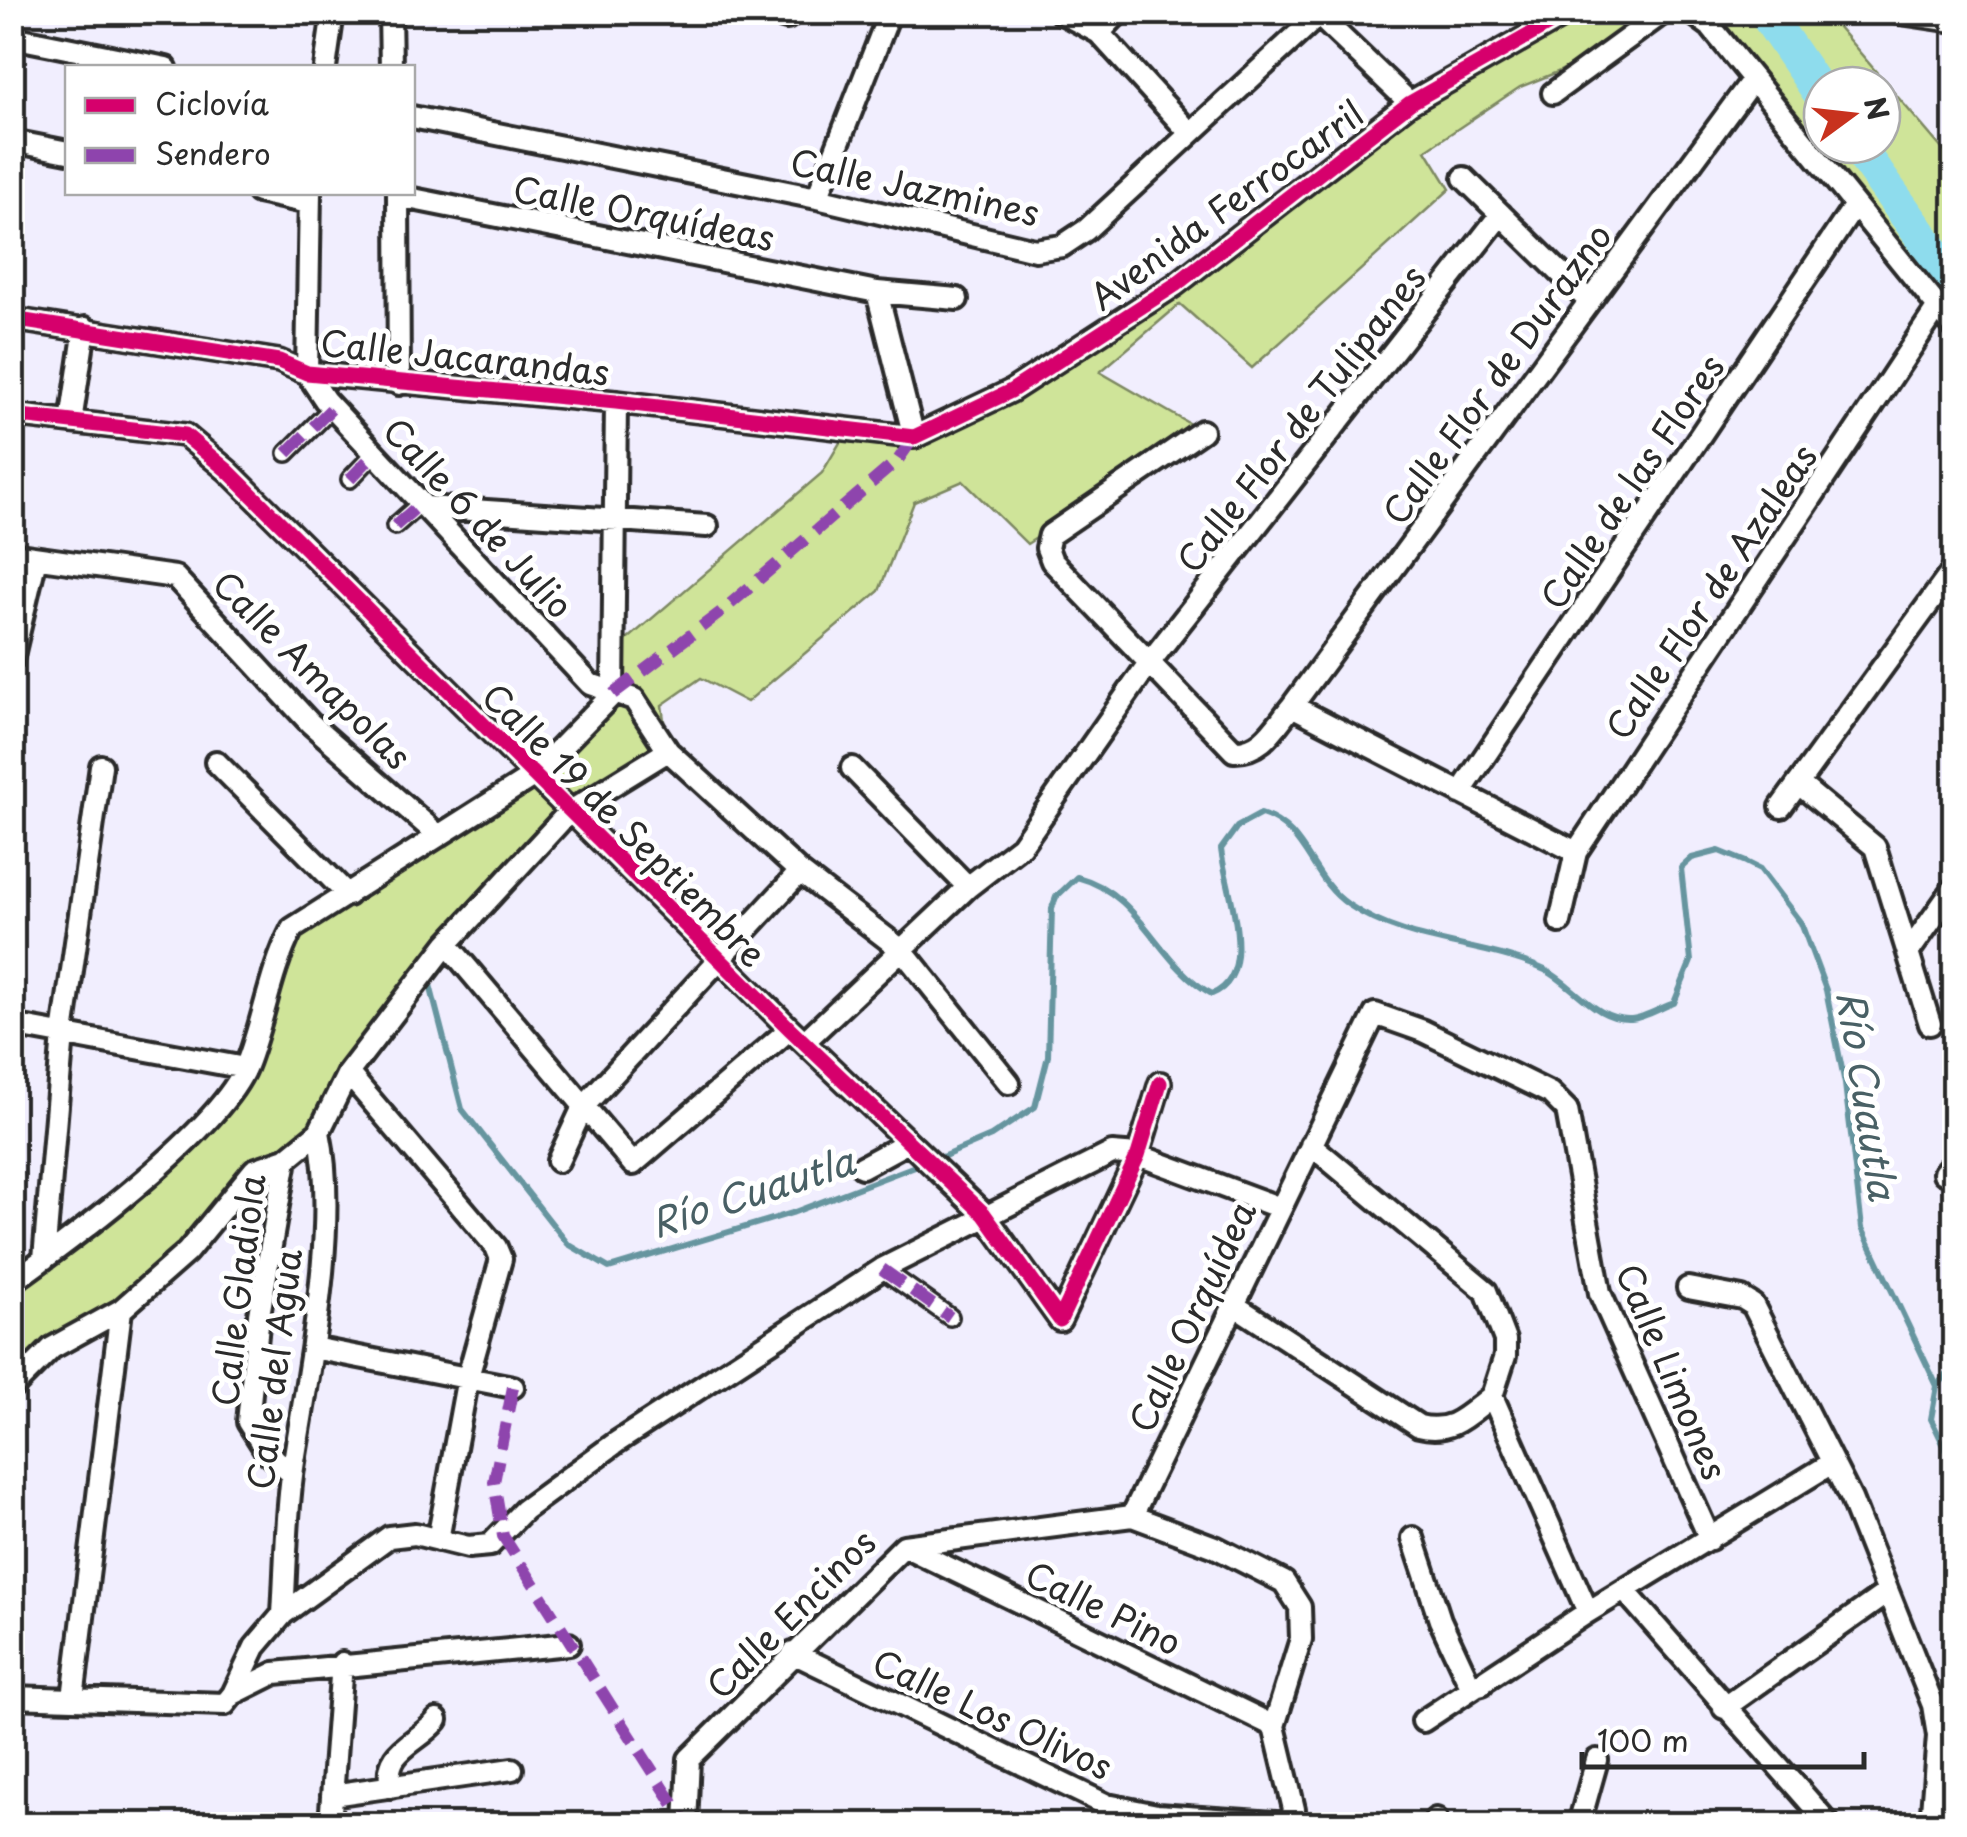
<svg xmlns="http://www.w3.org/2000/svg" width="1967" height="1837" font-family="'Playpen Sans',sans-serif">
  <rect width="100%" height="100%" fill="#f1eefe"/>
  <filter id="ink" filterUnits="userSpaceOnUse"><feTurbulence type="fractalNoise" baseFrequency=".01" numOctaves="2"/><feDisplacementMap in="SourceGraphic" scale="20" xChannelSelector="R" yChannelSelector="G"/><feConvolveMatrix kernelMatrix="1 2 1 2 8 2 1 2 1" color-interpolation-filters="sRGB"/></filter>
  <g filter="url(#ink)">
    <!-- green -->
    <path fill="#cfe499" stroke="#7d8862" stroke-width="2.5" fill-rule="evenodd" d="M1561,13H1661L1560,71L1520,87L1426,150L1450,189L1252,368L1180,304L1100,372L1202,431L1027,544L963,481L914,502L879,591L747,702L701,678L662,705L668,751L569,812L447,944L319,1132L254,1170L187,1252L13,1388V1282L219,1106L292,929L533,776L613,695L614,651L822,473L848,429L914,437L1011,391L1410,103Z
      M1717,13H1826L1954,163V325ZM1822,85H1882V145H1822Z"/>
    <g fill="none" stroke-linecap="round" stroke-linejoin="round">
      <!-- stream -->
      <path stroke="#66959f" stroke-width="6" d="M428,977L462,1109L568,1244L609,1268L792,1213L923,1163
        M935,1160L991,1136L1035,1107L1048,1056L1052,908L1056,897L1077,877C1142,894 1157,964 1212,994C1261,975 1225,887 1221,849L1237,827L1261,814C1307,828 1310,879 1349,905C1409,946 1481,941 1545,970C1574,984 1595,1021 1631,1019C1644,1018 1662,1007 1674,1003L1691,961L1681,868L1692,858L1719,851L1746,862L1760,869L1801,923L1826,990L1845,1084L1862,1228L1937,1386L1954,1367
        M1937,1386L1931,1419L1954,1466"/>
      <!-- river -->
      <path stroke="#8edced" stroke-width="35" d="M1765,12L1822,96
        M1856,145L1954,281"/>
      <!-- pedestrian casing -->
      <g stroke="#2b2b2b" stroke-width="22">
        <path id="pedestrian" d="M287,453L332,408
          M350,479L375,453
          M395,526L422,502
          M882,1269L950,1317"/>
      </g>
      <!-- minor casing -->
      <g stroke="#2b2b2b" stroke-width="28">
        <path id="minor" d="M390,12L391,68
          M767,12L787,18
          M1060,12L1099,33L1190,133
          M1315,12L1410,103
          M1691,12L1710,26L1954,327
          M1894,12L1954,21
          M1099,33L1119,12
          M12,37L166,68
          M325,68L333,12
          M1553,93L1664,12
          M412,117L817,198L1035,250L1062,246L1086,230L1322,12
          M12,141L68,152
          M1464,178L1589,301
          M258,192L309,203
          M310,192L307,373L325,400L590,684L634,699L668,751L800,872L903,951L1009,1083
          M398,192L399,384
          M398,196L877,292L957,299
          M817,198L890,12
          M877,292L914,437
          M12,319L279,361L307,373L616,402L914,437L1011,391L1175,285L1410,103L1570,12
          M12,415L185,435L228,471L790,1029L984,1214L1060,1320L1138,1155L1160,1083
          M71,422L85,328
          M1202,431L1050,535L1047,548L1052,561L1234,751C1263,752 1275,726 1292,706L1753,79
          M427,507L707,526
          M12,554L175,577L310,723L439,836
          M12,660L36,558
          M613,694L616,402
          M1292,706L1576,852
          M216,762L348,895
          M852,768L968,887
          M1799,784L1875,847L1930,1024
          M1460,793L1855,205
          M1781,807L1954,569
          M1560,922L1576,852L1938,307
          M447,944L633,1164L790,1029
          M1908,953L1954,888
          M12,1025L245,1068
          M804,1042L968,887L1021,846L1149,663L1501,214
          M348,1073L496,1247L501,1259L468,1377L438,1540
          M1311,1145L1486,1291L1505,1340V1356L1492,1396L1588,1612
          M286,1159L259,1315L248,1422L267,1452L292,1474
          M558,1161L583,1107L800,872
          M862,1167L908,1142
          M1944,1173L1954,1161
          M44,1259L63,1034L101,766
          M12,1282C71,1240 220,1130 246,1066C264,1021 269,974 292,929L533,776L613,694
          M1688,1288L1742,1298L1753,1305L1851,1499L1933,1705L1938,1736L1931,1824
          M1234,1305L1419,1426C1452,1434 1466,1416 1492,1396
          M313,1348L513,1387
          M12,1388L52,1348L121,1310L187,1252L254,1170L286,1159L319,1132L348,1073L447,944L569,812L668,751
          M1132,1516L1375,1014L1423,1031L1550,1093L1567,1110L1600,1293L1710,1539
          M1413,1538L1440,1620L1471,1687L1482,1684
          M906,1547L1274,1726
          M1624,1590L1829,1824
          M283,1614C286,1566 286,1516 293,1468C308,1371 339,1227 319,1132
          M793,1653L1107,1805L1157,1815L1290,1824
          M233,1694L255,1647L283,1614L389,1537L415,1534L468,1547L490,1545L524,1510L617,1442L882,1269L1112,1153L1138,1155L1278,1207
          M12,1697L225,1704L233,1694L275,1673L569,1644
          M73,1698L121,1310
          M1724,1708L1888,1592
          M1423,1721L1588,1612L1832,1463
          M391,1787C382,1749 418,1744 437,1720
          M332,1795L512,1769
          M330,1824L342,1663
          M656,1824L685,1822
          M686,1824L689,1759L904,1546L1132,1516L1215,1547L1284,1582L1300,1607L1301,1639L1274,1726L1294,1809L1290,1824
          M1434,1824L1436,1819
          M1579,1824L1597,1760"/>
      </g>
      <!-- pedestrian -->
      <use href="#pedestrian" stroke="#fff" stroke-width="15"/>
      <!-- minor -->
      <use href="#minor" stroke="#fff" stroke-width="20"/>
      <!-- quiet -->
      <path stroke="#8e44ad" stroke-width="12" stroke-dasharray="25 12" stroke-linecap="butt" d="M287,453L332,408
        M350,479L375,453
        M395,526L422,502
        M613,694L721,612L898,460L914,437
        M882,1269L950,1317
        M513,1387L494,1482L503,1536L685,1822"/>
      <!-- cycleway casing -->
      <g stroke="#fff" stroke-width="21">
        <path id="cycleway" d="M12,319L279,361L307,373L616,402L914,437L1011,391L1175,285L1410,103L1570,12
          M12,415L185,435L228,471L790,1029L984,1214L1060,1320L1138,1155L1160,1083"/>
      </g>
      <!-- cycleway -->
      <use href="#cycleway" stroke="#d6006c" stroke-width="15"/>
    </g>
  </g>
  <g text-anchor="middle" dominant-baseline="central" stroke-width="10" stroke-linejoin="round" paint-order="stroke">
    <!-- street labels -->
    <g font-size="35" fill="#2b2b2b" stroke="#fff">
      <text transform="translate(915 186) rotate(12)">Calle Jazmines</text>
      <text transform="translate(1226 204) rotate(-36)">Avenida Ferrocarril</text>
      <text transform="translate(644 212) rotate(11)">Calle Orquídeas</text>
      <text transform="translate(465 356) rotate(6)">Calle Jacarandas</text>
      <text transform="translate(1496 373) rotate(-54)">Calle Flor de Durazno</text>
      <text transform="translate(1300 418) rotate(-52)">Calle Flor de Tulipanes</text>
      <text transform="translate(1631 481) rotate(-56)">Calle de las Flores</text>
      <text transform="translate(479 517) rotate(47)">Calle 6 de Julio</text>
      <text transform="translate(1710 591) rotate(-56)">Calle Flor de Azaleas</text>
      <text transform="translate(313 669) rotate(45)">Calle Amapolas</text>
      <text transform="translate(625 824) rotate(45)">Calle 19 de Septiembre</text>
      <text transform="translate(237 1290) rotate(-83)">Calle Gladiola</text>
      <text transform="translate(1191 1316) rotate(-65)">Calle Orquídea</text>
      <text transform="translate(273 1369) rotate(-83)">Calle del Agua</text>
      <text transform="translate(1673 1371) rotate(67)">Calle Limones</text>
      <text transform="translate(1104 1607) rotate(26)">Calle Pino</text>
      <text transform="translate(790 1613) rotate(-45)">Calle Encinos</text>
      <text transform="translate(993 1713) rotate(25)">Calle Los Olivos</text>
    </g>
    <!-- water labels -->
    <g font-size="38" font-style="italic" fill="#496065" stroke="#fff">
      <text transform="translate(1868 1095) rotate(81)">Río Cuautla</text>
      <text transform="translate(752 1191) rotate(-18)">Río Cuautla</text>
    </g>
  </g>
  <!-- margin -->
  <rect width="1967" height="1837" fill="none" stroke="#fff" stroke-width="50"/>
  <rect x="25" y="25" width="1917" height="1787" fill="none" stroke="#2b2b2b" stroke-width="4" filter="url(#ink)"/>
  <!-- legend -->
  <rect x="65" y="65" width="350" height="130" fill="#ffffff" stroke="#aaaaaa" stroke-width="2.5"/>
  <rect x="85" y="98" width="50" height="15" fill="#d6006c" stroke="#aaaaaa" stroke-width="2.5"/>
  <text x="155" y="115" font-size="30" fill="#2b2b2b">Ciclovía</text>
  <rect x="85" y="148" width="50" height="15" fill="#8e44ad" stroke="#aaaaaa" stroke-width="2.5"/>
  <text x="155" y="165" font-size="30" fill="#2b2b2b">Sendero</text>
  <!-- north arrow -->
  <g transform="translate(1852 115) rotate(75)"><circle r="48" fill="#ffffff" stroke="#aaaaaa" stroke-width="2.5"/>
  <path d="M0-8L18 38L0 25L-18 38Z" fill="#c8321e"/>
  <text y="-15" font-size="28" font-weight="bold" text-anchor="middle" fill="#2b2b2b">N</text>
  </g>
  <!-- scale -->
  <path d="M1582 1752v15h282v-15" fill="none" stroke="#2b2b2b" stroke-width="5"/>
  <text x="1597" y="1752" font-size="30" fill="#2b2b2b" stroke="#ffffff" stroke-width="8" paint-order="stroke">100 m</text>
</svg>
